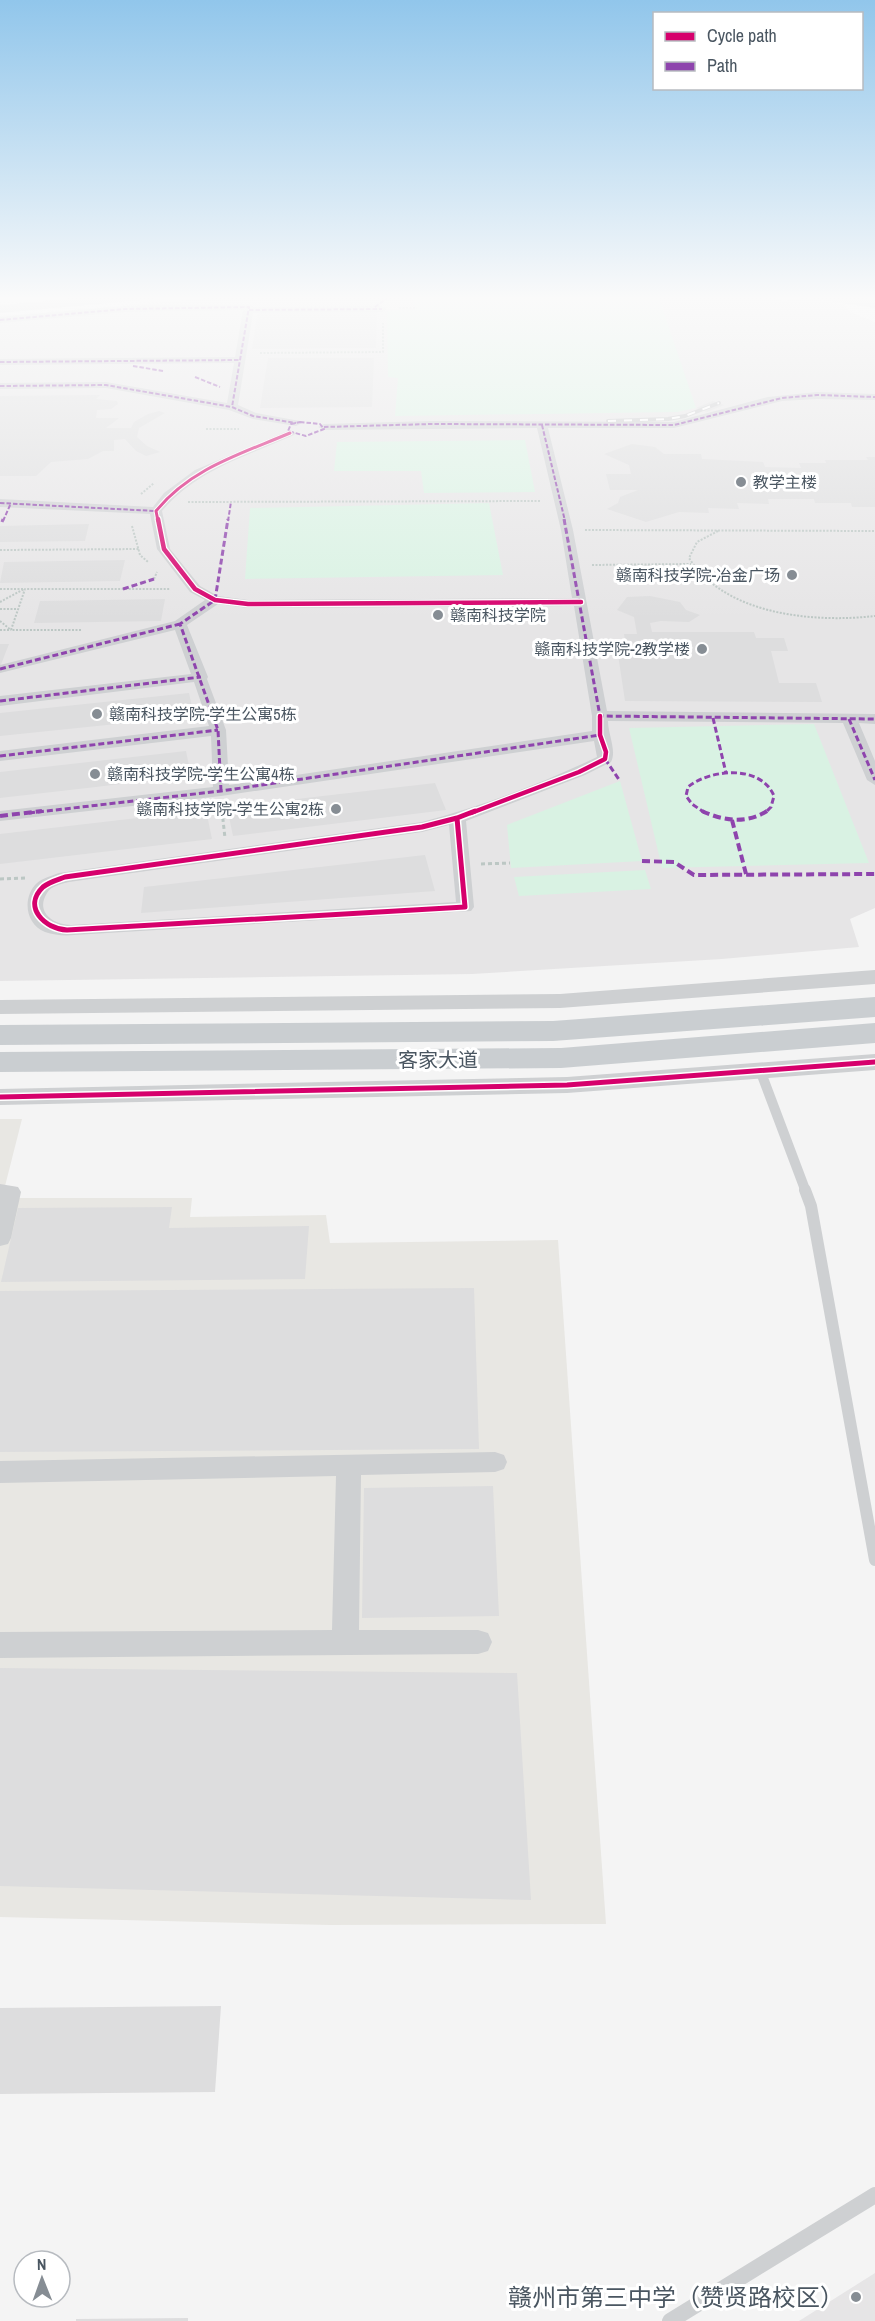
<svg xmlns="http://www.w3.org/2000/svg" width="875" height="2321" font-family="'Archivo Narrow','Noto Sans SC',sans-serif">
  <rect width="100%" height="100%" fill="#f4f4f4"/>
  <!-- commercial -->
  <path fill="#e8e7e3" d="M0,1119H22L2,1198H192L190,1217L326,1215L330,1243L558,1240L606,1924L330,1925L0,1917Z"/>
  <!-- education -->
  <path fill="#e6e5e6" d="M245,295H765L783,301L805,298L844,304L850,312L875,322V908L850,919L859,947L722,959L472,974L0,981V316Z
    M875,2273V2321H799Z"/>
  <!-- green -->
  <path fill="#d9f2e3" d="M411,295H658L696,408L677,412L395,416L398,378L388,377L387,311L415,310Z
    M525,440L535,492L424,493L421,471H334L337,442Z
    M489,503L503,575L245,579L250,508Z
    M814,724L869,863L662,868L629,728Z
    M620,781L642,861L511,868L507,825Z
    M645,870L651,889L519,896L514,877Z"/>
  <!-- building -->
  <path fill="#ddddde" d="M258,310H377L376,348L252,349Z
    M268,358H374L372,407L260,408Z
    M100,395L96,399L117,401L118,404L111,409L97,410L96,418H119L106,428H131L134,422L148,414L159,411L165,413L139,428L137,437L147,446L160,452L146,456L136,451L125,439L114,440V451H103L88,459L51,462L36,476H0V396Z
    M713,401L724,405L707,412L696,408Z
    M632,444L655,447L664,454H701L702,459L763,462L765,467L801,468L799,463H826L825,460H868L866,457H875V507H852L851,503H815L814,499H768L769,504L737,503L739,509L708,508L709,513L679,512L646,522L607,509L618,503L620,497L638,490H610L606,474H631L629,465L604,454Z
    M89,524L85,541L0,542V526Z
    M125,560L120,581L0,583L4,562Z
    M650,596L680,602L686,610L700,615L689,622L661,621L650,623L652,632H754L756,638H784L788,651H771L779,683H816L822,702L625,701L617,648H626L624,634H637L634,617L617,610L627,597Z
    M165,599L161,621L34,623L40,601Z
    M0,644H9L0,667Z
    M189,693L194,716L0,736V713Z
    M186,751L191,776L0,798V772Z
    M435,783L446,810L233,836L227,807Z
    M206,810L212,839L0,864V834Z
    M425,855L435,891L141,913L144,887Z
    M172,1207L169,1228L309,1226L305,1279L1,1282L18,1208Z
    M474,1288L479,1449L0,1452V1291Z
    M493,1486L499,1616L362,1618L364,1488Z
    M0,1668L517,1673L531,1900L0,1886Z
    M221,2006L215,2092L0,2094V2008Z
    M188,2318V2321H76V2319Z"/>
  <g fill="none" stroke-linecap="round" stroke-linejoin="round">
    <!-- path-far1 -->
    <path stroke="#bcc7c4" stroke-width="2" stroke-dasharray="2 1.5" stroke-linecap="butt" d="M399,308H417
      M260,353L383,352V323
      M206,429H239
      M141,494L154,483
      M188,502L541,501
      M132,526L140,555L148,562
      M585,530L875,531
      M718,531L697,542L689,558C725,615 813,623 875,616
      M0,550L140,549
      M592,565L691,564
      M154,579L157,572
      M0,589H24
      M0,602L24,589
      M0,609H17
      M0,621L11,630
      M0,630H11
      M81,630H11L25,589H170
      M222,807L223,813"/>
    <!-- path -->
    <path stroke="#bcc7c4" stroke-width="3" stroke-dasharray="4 3" stroke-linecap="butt" d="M222,811L225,838
      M481,864L510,863
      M0,879L26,878"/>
    <!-- service-far2 -->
    <path stroke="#ced0d2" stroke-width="10" d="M760,1070L806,1192"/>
    <!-- service-far1 -->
    <path stroke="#ced0d2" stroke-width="12" d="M805,1190L811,1206L875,1560"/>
    <!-- service -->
    <path stroke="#ced0d2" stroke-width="16" d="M670,2321L875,2195"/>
    <!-- minor -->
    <path fill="#ced0d2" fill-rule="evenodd" d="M249,304L254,307L382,306L387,309L382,312L253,313L238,405L256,413L300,421L302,423L296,426L253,419L229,410L106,388L0,389V383L106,382L227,403L234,363L0,365V359L235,357L243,310L125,312L0,323V317L125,306Z
      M817,392L875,394V400L817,399L782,401L674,428H548L573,530L607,711L875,714V724L859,723L875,761V785L867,780L843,723L608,721C608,734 617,751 611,762L585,775L466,821L474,907L471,911L74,935C64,936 54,935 45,932C25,924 22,897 37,883C43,878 51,876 59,873L422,822C480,807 543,783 597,757L594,741L221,796L0,821V811L213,787L211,736L0,761V751L209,726L194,682L0,706V696L191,674L175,630L0,673V665L175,621L205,600L190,592L157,549L150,514L0,507V499L153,507L164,493L195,470L290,430L296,433L294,435C247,456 196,470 162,511L170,549L200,586L218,596L248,600L572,598L561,530L537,428L324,430L318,427L324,424L431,421L674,422L768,397ZM218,604L248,608L574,606L592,716V731L229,785L226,730L207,679L208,677L187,625ZM449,825L456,902L71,925C53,925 35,912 47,893C51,886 61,884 69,882L422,832Z
      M0,1184L18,1187L21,1192L11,1238L8,1244L0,1246Z
      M495,1452L504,1455L507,1462L504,1469L495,1472L361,1475L359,1630H478L488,1633L492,1642L488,1651L478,1654L0,1658V1632L332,1630L336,1476L0,1483V1461Z"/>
    <!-- tertiary -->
    <path fill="#ced0d2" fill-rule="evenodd" d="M875,970V984L560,1008L0,1014V1000L560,994Z
      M875,1054V1070L567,1093L0,1105V1089L567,1077Z"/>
    <!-- secondary -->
    <path fill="#ced0d4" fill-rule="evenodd" d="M112,295H161L154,299L0,313V305Z
      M808,295H840L875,300V308L815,299Z"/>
    <!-- primary -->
    <path fill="#caced1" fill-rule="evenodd" d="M875,997V1017L553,1041L0,1045V1025L553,1021Z
      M875,1023V1043L561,1068L0,1072V1052L561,1048Z"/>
    <!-- rail casing -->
    <g stroke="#c9cacc" stroke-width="4">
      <path id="rail" d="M608,421L668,419L685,416L719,403"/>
    </g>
    <!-- rail -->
    <use href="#rail" stroke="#fff" stroke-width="2" stroke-dasharray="8" stroke-linecap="butt"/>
    <!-- quiet-far2 -->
    <path stroke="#8e44ad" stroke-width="2" stroke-dasharray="4.5 2" stroke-linecap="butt" d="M375,307L391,295
      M249,310L382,309
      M0,320L125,309L249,307L232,407
      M0,362L240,360
      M133,366L163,371
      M195,377L220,387
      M0,386L106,385L232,407L253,416L296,423
      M300,422L320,424L324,429L306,436L288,431L291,424Z
      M542,425L565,521
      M324,427L431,424L674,425L782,398L817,395L875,397
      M0,503L156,511
      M3,521L11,503
      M228,521L231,502"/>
    <!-- quiet-far1 -->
    <path stroke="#8e44ad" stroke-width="3" stroke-dasharray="6 3" stroke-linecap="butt" d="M564,519L600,716L875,719
      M2,522L3,519
      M123,589L154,579
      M0,669L180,624
      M0,701L201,677
      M713,718L726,773
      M849,719L875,780
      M0,756L218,730
      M605,759L620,781
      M221,791L218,730L180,624L215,600L228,519
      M29,813L221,791L600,735
      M705,813L692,804L686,796L688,787C710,769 761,764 774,796L771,807L765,813"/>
    <!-- quiet -->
    <path stroke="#8e44ad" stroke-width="4" stroke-dasharray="8 4" stroke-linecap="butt" d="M702,811C723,821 747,824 767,811
      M0,816L42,811
      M732,820L746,874
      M642,861L674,862L694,875L875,874"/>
    <!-- cycleway-far2 casing -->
    <g stroke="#fff" stroke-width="5">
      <path id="cycleway-far2" d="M158,521L156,511C191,468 241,454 290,433"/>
    </g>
    <!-- cycleway-far1 casing -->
    <g stroke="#fff" stroke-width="7">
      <path id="cycleway-far1" d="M158,519L164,549L195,589L215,600L248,604L581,602
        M471,813L579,772L605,759L606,752L600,735V716"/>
    </g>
    <!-- cycleway casing -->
    <g stroke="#fff" stroke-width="8">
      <path id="cycleway" d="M457,818L465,907L67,930C45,929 22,907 43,887C49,882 57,880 65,877L422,827Z
        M457,818L475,811
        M0,1097L567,1085L875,1062"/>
    </g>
    <!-- cycleway-far2 -->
    <use href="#cycleway-far2" stroke="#d6006c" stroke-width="3"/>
    <!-- cycleway-far1 -->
    <use href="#cycleway-far1" stroke="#d6006c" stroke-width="4.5"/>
    <!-- cycleway -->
    <use href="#cycleway" stroke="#d6006c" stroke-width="5"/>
  </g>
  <!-- sky -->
  <linearGradient id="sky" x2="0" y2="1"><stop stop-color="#91c6eb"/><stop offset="0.48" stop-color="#fafafa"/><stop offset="1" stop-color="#fafafa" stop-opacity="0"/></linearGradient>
  <rect width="875" height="620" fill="url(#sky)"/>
  <!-- markers -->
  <g fill="#868d94" stroke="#fff" stroke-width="2">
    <circle cx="741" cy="482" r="6"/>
    <circle cx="792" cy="575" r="6"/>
    <circle cx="438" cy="615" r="6"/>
    <circle cx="702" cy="649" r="6"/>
    <circle cx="97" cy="714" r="6"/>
    <circle cx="95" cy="774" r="6"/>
    <circle cx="336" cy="809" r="6"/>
    <circle cx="856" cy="2297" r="6"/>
  </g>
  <g text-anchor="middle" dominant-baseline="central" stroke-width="6" stroke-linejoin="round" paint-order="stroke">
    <!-- far-poi labels -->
    <g font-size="16" fill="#4a5661" stroke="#fff" text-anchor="start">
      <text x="753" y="482">教学主楼</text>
      <text x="780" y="575" text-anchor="end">赣南科技学院-冶金广场</text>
      <text x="450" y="615">赣南科技学院</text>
      <text x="690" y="649" text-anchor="end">赣南科技学院-2教学楼</text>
      <text x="109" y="714">赣南科技学院-学生公寓5栋</text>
      <text x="107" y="774">赣南科技学院-学生公寓4栋</text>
      <text x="324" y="809" text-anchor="end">赣南科技学院-学生公寓2栋</text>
    </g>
    <!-- street labels -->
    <g font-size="20" fill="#4a5661" stroke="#fff">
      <text x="438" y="1059">客家大道</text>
    </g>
    <!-- near-poi labels -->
    <g font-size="24" fill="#4a5661" stroke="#fff" text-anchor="end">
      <text x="844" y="2297">赣州市第三中学（赞贤路校区）</text>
    </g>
  </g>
  <!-- legend -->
  <rect x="653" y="12" width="210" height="78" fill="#ffffff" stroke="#b7bbc0" stroke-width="1.5"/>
  <rect x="665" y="32" width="30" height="9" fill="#d6006c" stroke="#b7bbc0" stroke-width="1.5"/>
  <text x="707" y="42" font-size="18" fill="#4a5661">Cycle path</text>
  <rect x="665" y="62" width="30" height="9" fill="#8e44ad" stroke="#b7bbc0" stroke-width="1.5"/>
  <text x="707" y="72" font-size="18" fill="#4a5661">Path</text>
  <!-- north arrow -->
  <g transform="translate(42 2279) rotate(359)"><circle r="28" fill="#ffffff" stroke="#b7bbc0" stroke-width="1.5"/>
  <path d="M0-4.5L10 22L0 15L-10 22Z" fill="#868d94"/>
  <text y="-9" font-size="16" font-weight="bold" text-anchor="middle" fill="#4a5661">N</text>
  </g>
</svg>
